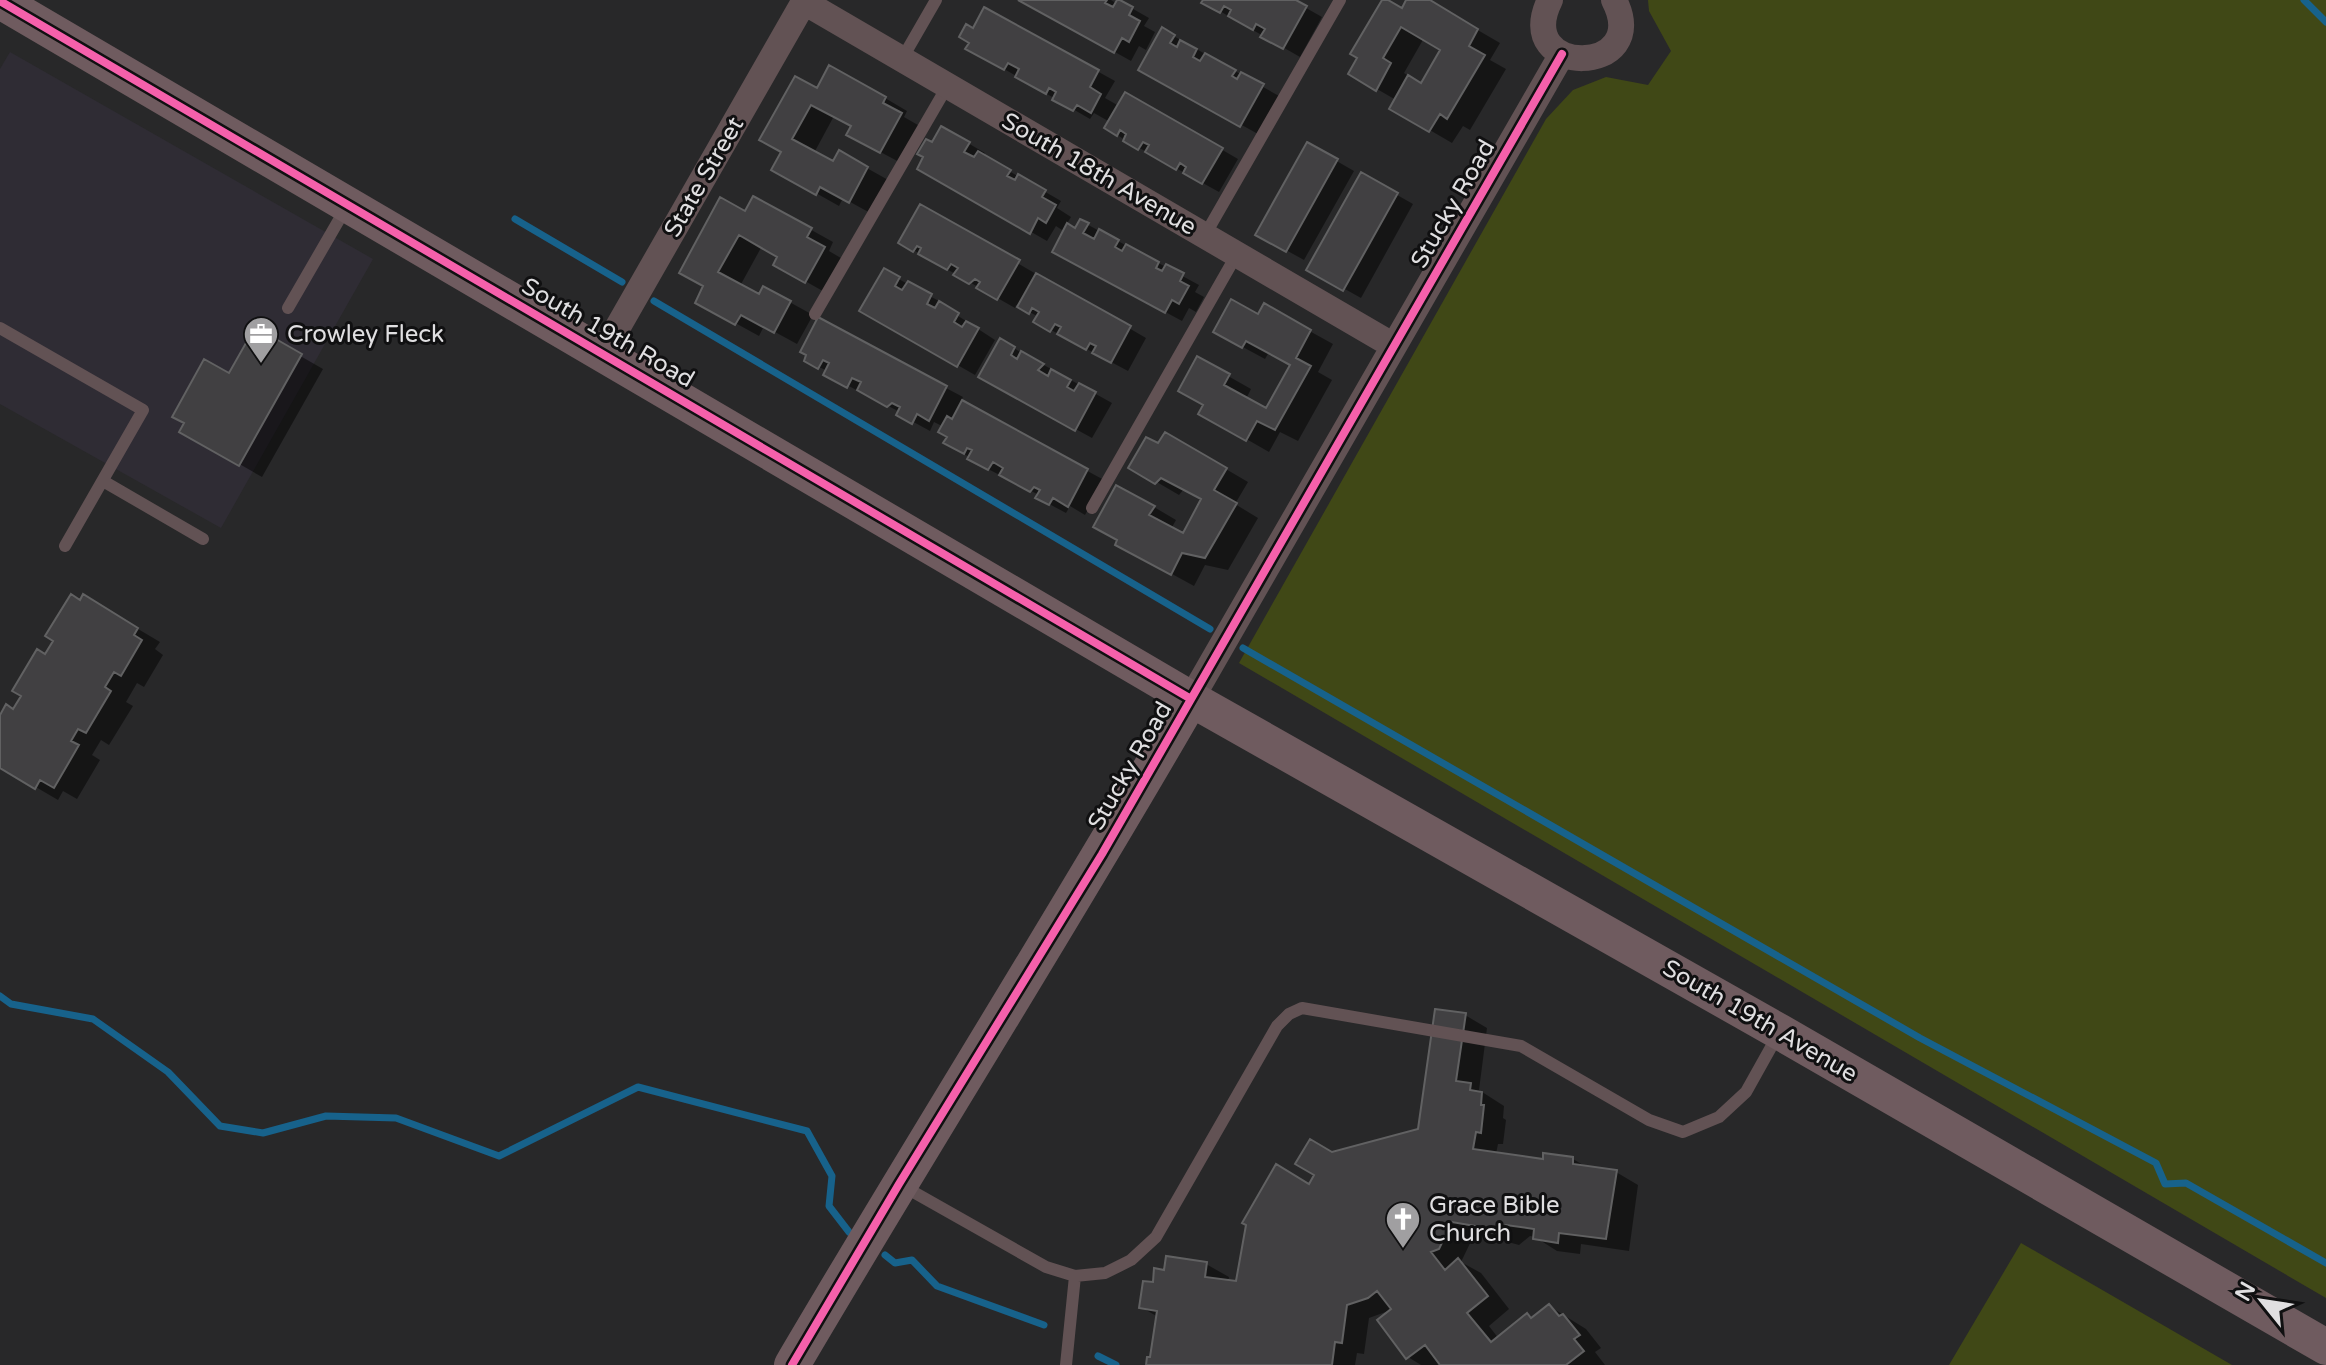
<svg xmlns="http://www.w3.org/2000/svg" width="2326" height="1365" font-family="'Varela Round',sans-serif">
  <rect width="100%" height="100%" fill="#282829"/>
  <!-- built -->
  <path fill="#2f2c34" d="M10,52L373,259L221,528L0,404V69Z"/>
  <!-- green -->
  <path fill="#404816" d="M1648,0H2326V1298L1239,663L1546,119L1573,90L1606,77L1648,85L1671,51L1649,11Z
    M2021,1243L2232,1365H1949Z"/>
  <!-- shadow -->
  <path fill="#0007" fill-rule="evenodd" d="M1022,0H1111L1117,4L1119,1L1149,18L1144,26L1155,32L1146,50L1139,46L1131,61Z
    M1205,0H1292L1322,17L1300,57L1204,2Z
    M1384,0L1403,11L1409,0H1426L1500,43L1490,60L1506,69L1470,130L1463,126L1452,143L1392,108L1396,100L1351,74ZM1424,38L1443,49L1422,85L1404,73Z
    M985,9L1115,81L1105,98L1119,106L1126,94L1238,159L1219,192L1125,140L1107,128L1110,122L1094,113L1090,119L968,48L974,30Z
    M1163,30L1279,96L1258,134L1141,69Z
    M818,91L885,98L907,111L904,117L923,128L903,164L871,147L853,126L834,116L814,153L834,164L840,153L890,181L872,214L843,198L839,206L773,169Z
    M942,128L985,153L983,156L1061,201L1057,208L1071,217L1066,225L1076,230L1081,221L1199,285L1195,292L1204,297L1196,312L1189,308L1182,321L1071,261L1065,232L1056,226L1047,241L920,168Z
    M1307,144L1354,171L1304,260L1257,234Z
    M1362,175L1413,204L1361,298L1309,269Z
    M754,198L833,242L829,251L846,261L828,294L775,264L780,256L762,246L740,286L760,297L764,288L813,315L797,344L764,326L759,336L697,302Z
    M921,207L1146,338L1128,371L1036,322L1039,317L1016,305L1015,308L901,243Z
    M884,271L948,306L946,308L995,340L975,375L861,310Z
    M1264,306L1333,344L1318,372L1332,380L1298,441L1280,432L1269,452L1201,413L1206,405L1198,359L1251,389L1246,399L1267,410L1292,365L1269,352L1265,359L1215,332L1259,317Z
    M819,320L946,388L963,397L960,402L1104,480L1085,515L1070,506L1066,513L1038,498L1039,495L986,468L946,442L949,436L944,427L934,422L930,431L899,414L900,412L825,374L827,371L806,360Z
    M255,330L323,369L262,477L182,431L186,422L229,376Z
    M1001,341L1112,403L1092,438L981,377Z
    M1166,434L1248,482L1235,504L1258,518L1228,570L1205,565L1194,586L1117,544L1154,507L1176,520L1171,529L1183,536L1203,499L1184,489L1179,495L1131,467L1159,446Z
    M84,597L160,642L155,649L163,655L144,687L137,683L126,702L133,706L109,745L101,740L92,755L100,760L77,799L63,791L58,800L0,766V719L14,711Z
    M1465,1015L1487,1028L1479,1090L1504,1106L1503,1118L1506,1120L1503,1144H1498L1496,1154L1544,1161L1573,1159L1588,1168L1616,1172L1638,1185L1629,1251L1581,1244L1580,1254L1557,1251L1535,1237L1530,1236L1519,1245L1475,1233L1461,1262L1481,1273L1509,1309L1489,1326L1499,1339L1528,1316L1533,1319L1549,1306L1586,1329L1601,1348L1595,1352L1605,1365H1443L1441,1362L1437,1365H1421L1408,1357L1391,1310L1369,1318L1364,1354L1357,1353L1355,1365H1148L1152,1359L1158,1317L1141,1307L1154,1285L1166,1272L1206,1264L1229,1277L1228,1282L1238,1283L1331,1154L1420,1131Z"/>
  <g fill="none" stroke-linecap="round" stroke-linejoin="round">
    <!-- stream -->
    <path stroke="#17628b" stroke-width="7" d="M2304,0L2326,22
      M515,219L622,282
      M654,301L1210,629
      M1243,648L1920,1038L2156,1163L2165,1184L2186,1183L2326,1263
      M0,996L11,1004L93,1019L168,1072L220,1126L263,1133L326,1116L396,1118L499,1156L638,1087L807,1131L832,1176L829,1206L849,1232
      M885,1255L895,1263L912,1260L937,1286L1044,1325
      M1098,1356L1116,1365"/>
  </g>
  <!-- building -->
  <path fill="#414042" stroke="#616162" stroke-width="2" d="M1018,0H1107L1105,3L1113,7L1117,0H1120L1133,7L1129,15L1140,21L1129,42L1122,38L1114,53Z
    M1203,0H1296L1307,6L1283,49L1260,37L1265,29L1256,24L1253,30L1228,16L1231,10L1224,6L1220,13L1201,3Z
    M1382,0H1388L1402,8L1406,0H1430L1478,29L1469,46L1485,55L1447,119L1440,114L1429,132L1389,109L1408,75L1421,83L1440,50L1401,27L1383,58L1391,63L1376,91L1348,74L1357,58L1350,54Z
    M984,7L1099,70L1090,87L1101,94L1091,113L1077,105L1073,111L1052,100L1056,92L1049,88L1046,94L1015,77L1019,69L1008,63L1004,70L965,49L969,43L959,37L966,24L973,28Z
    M1162,27L1175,35L1170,43L1177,47L1180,40L1197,49L1193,57L1200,61L1205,53L1236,70L1232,76L1237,79L1241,72L1264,84L1240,127L1138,70Z
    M829,65L886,97L883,103L902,113L880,153L846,135L851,126L811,105L792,139L833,161L839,150L868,167L849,203L820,187L816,195L771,170L781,152L759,140L795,76L817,88Z
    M1125,92L1223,148L1202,184L1183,173L1186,167L1180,163L1176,170L1145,152L1149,145L1143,142L1138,150L1123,141L1126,134L1120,130L1117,136L1104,128Z
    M941,126L970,142L964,152L974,157L978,151L1011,170L1007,176L1015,180L1018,174L1046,190L1042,197L1056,205L1046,223L1038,218L1030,234L917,169L923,157L917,154L926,139L932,142Z
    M1307,142L1338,159L1286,252L1255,235Z
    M1361,172L1398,193L1343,291L1306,270Z
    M753,196L812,228L807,237L825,247L805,283L773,265L777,257L739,235L718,272L759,294L763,286L791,301L774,333L741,315L735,325L695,303L703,286L679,273L720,197L745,211Z
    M920,204L1020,260L997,300L976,288L980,282L975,279L969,284L953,275L958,268L951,264L947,270L918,254L921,248L917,246L913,252L898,243Z
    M1080,219L1089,223L1083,233L1094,239L1099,229L1119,240L1115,247L1122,251L1126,244L1159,262L1156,268L1162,271L1166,264L1184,273L1180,281L1189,286L1179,304L1172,300L1165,313L1052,252L1067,223L1075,228Z
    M884,268L900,277L895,286L902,290L908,281L932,294L927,304L935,308L939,301L959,313L954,322L962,327L966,321L979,328L957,367L859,311Z
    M1036,273L1131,326L1111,363L1092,353L1096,346L1090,343L1086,350L1057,334L1061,327L1055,324L1050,332L1033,322L1039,312L1032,308L1029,314L1017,307Z
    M1231,299L1258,314L1264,303L1311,330L1296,358L1311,366L1275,430L1257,421L1246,441L1198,414L1203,405L1178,391L1197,356L1230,374L1224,385L1266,408L1290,365L1246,341L1242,348L1213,332Z
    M818,317L947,386L929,421L917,414L912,424L896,415L900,407L892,403L887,407L857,390L861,382L852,378L847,388L823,375L829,363L823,360L818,369L804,361L806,355L800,352Z
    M255,327L302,354L239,466L179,432L184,423L172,417L204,359L229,373Z
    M1000,338L1015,347L1011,355L1017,359L1021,351L1044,364L1038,370L1048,376L1051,369L1071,380L1067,387L1074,391L1079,383L1096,392L1075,431L978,377Z
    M962,400L1088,469L1068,507L1053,498L1049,505L1035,498L1040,490L1034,487L1030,492L999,475L1003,468L993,462L988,470L967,459L972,450L967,448L964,454L943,443L947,437L938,432L947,416L952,419Z
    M1165,432L1227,468L1214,490L1237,503L1205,558L1182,553L1171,575L1115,545L1117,540L1093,527L1116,485L1155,506L1149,515L1183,533L1201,499L1161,478L1155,484L1128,468L1146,437L1158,443Z
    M71,594L80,600L83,594L138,628L134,635L142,640L121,676L114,672L105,687L111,691L86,733L78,729L71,741L79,745L54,788L40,780L35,789L0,768V715L6,704L13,709L21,696L12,691L37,649L45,654L53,641L45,636Z
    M1435,1009L1466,1013L1456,1081L1471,1083L1470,1090L1482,1092L1481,1105H1484L1481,1133L1476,1132L1473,1149L1543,1159V1153L1573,1157V1164L1617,1170L1606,1239L1559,1233L1558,1243L1533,1239L1534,1229L1506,1225L1495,1233L1480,1231L1475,1226L1452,1222L1439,1249L1431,1252L1445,1270L1458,1258L1488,1296L1467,1313L1491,1342L1527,1313L1531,1318L1549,1304L1559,1316L1563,1314L1580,1335L1574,1339L1584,1351L1566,1365H1440L1425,1345L1406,1359L1377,1320L1391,1309L1377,1291L1368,1298L1347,1305L1342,1343L1335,1342L1332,1365H1146L1147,1357H1150L1157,1311L1139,1308L1143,1281L1153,1282L1154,1268L1164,1270L1166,1256L1207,1262L1205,1277L1236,1281L1246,1225L1242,1223L1276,1164L1309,1184L1314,1175L1295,1164L1310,1139L1332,1152L1418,1129Z"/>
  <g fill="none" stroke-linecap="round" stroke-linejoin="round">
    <!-- lane -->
    <path stroke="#625254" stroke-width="12" d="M902,59L936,0
      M1205,235L1340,0
      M288,308L347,206
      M815,314L948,85
      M0,328L143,410L65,546
      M103,481L203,539
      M1092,508L1237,254
      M901,1185L1046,1267L1075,1276L1105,1273L1131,1260L1156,1237L1277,1026L1289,1014L1302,1008L1521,1046L1649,1120L1683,1132L1719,1117L1746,1092L1779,1033
      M1066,1365L1075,1276"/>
    <!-- street -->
    <path stroke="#625254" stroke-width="26" d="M1550,0C1511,78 1654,77 1614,0
      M804,2L1394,346
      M603,353L805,0
      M1191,699L1562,54"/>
    <!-- secondary -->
    <path stroke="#6f5b5f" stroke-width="36" d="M0,1L1191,699L1780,1032L2326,1347
      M792,1365C923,1142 1062,923 1191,699"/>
    <!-- cycleway casing -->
    <g stroke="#101011" stroke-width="13">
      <path id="cycleway" d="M0,1L1191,699
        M792,1365L899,1184L1102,854L1562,54"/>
    </g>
    <!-- cycleway -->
    <use href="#cycleway" stroke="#f560ab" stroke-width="8"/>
  </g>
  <!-- icons -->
  <defs>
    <g id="office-pin" transform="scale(1.8)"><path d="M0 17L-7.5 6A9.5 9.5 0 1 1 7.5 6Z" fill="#a09fa1" stroke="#101011"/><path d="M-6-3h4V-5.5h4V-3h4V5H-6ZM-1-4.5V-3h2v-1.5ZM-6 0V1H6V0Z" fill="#fff"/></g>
    <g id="church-pin" transform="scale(1.8)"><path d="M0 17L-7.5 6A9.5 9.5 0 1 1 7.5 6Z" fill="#a09fa1" stroke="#101011"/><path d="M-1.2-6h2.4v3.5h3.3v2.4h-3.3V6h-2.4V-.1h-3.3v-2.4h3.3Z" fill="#fff"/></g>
  </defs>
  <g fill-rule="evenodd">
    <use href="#office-pin" x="261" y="334"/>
    <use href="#church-pin" x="1403" y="1219"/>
  </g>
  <g text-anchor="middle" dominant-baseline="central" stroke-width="6" stroke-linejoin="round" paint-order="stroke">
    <!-- street labels -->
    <g font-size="24" fill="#e0dfe1" stroke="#101011">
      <text transform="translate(1099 174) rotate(30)">South 18th Avenue</text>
      <text transform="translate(704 177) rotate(-60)">State Street</text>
      <text transform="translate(1453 204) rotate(-60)">Stucky Road</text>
      <text transform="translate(608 333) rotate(30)">South 19th Road</text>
      <text transform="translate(1130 766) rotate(-60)">Stucky Road</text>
      <text transform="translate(1760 1021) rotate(30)">South 19th Avenue</text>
    </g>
    <!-- poi labels -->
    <g font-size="24" fill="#e0dfe1" stroke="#101011" text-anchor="start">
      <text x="287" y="334">Crowley Fleck</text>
      <text x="1429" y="1205">Grace Bible<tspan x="1429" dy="28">Church</tspan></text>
    </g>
  </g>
  <!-- north arrow -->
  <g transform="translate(2262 1301) rotate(300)" stroke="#101011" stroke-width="6" paint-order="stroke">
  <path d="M0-6L14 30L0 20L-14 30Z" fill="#e0dfe1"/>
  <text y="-12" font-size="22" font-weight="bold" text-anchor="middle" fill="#e0dfe1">N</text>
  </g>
</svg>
